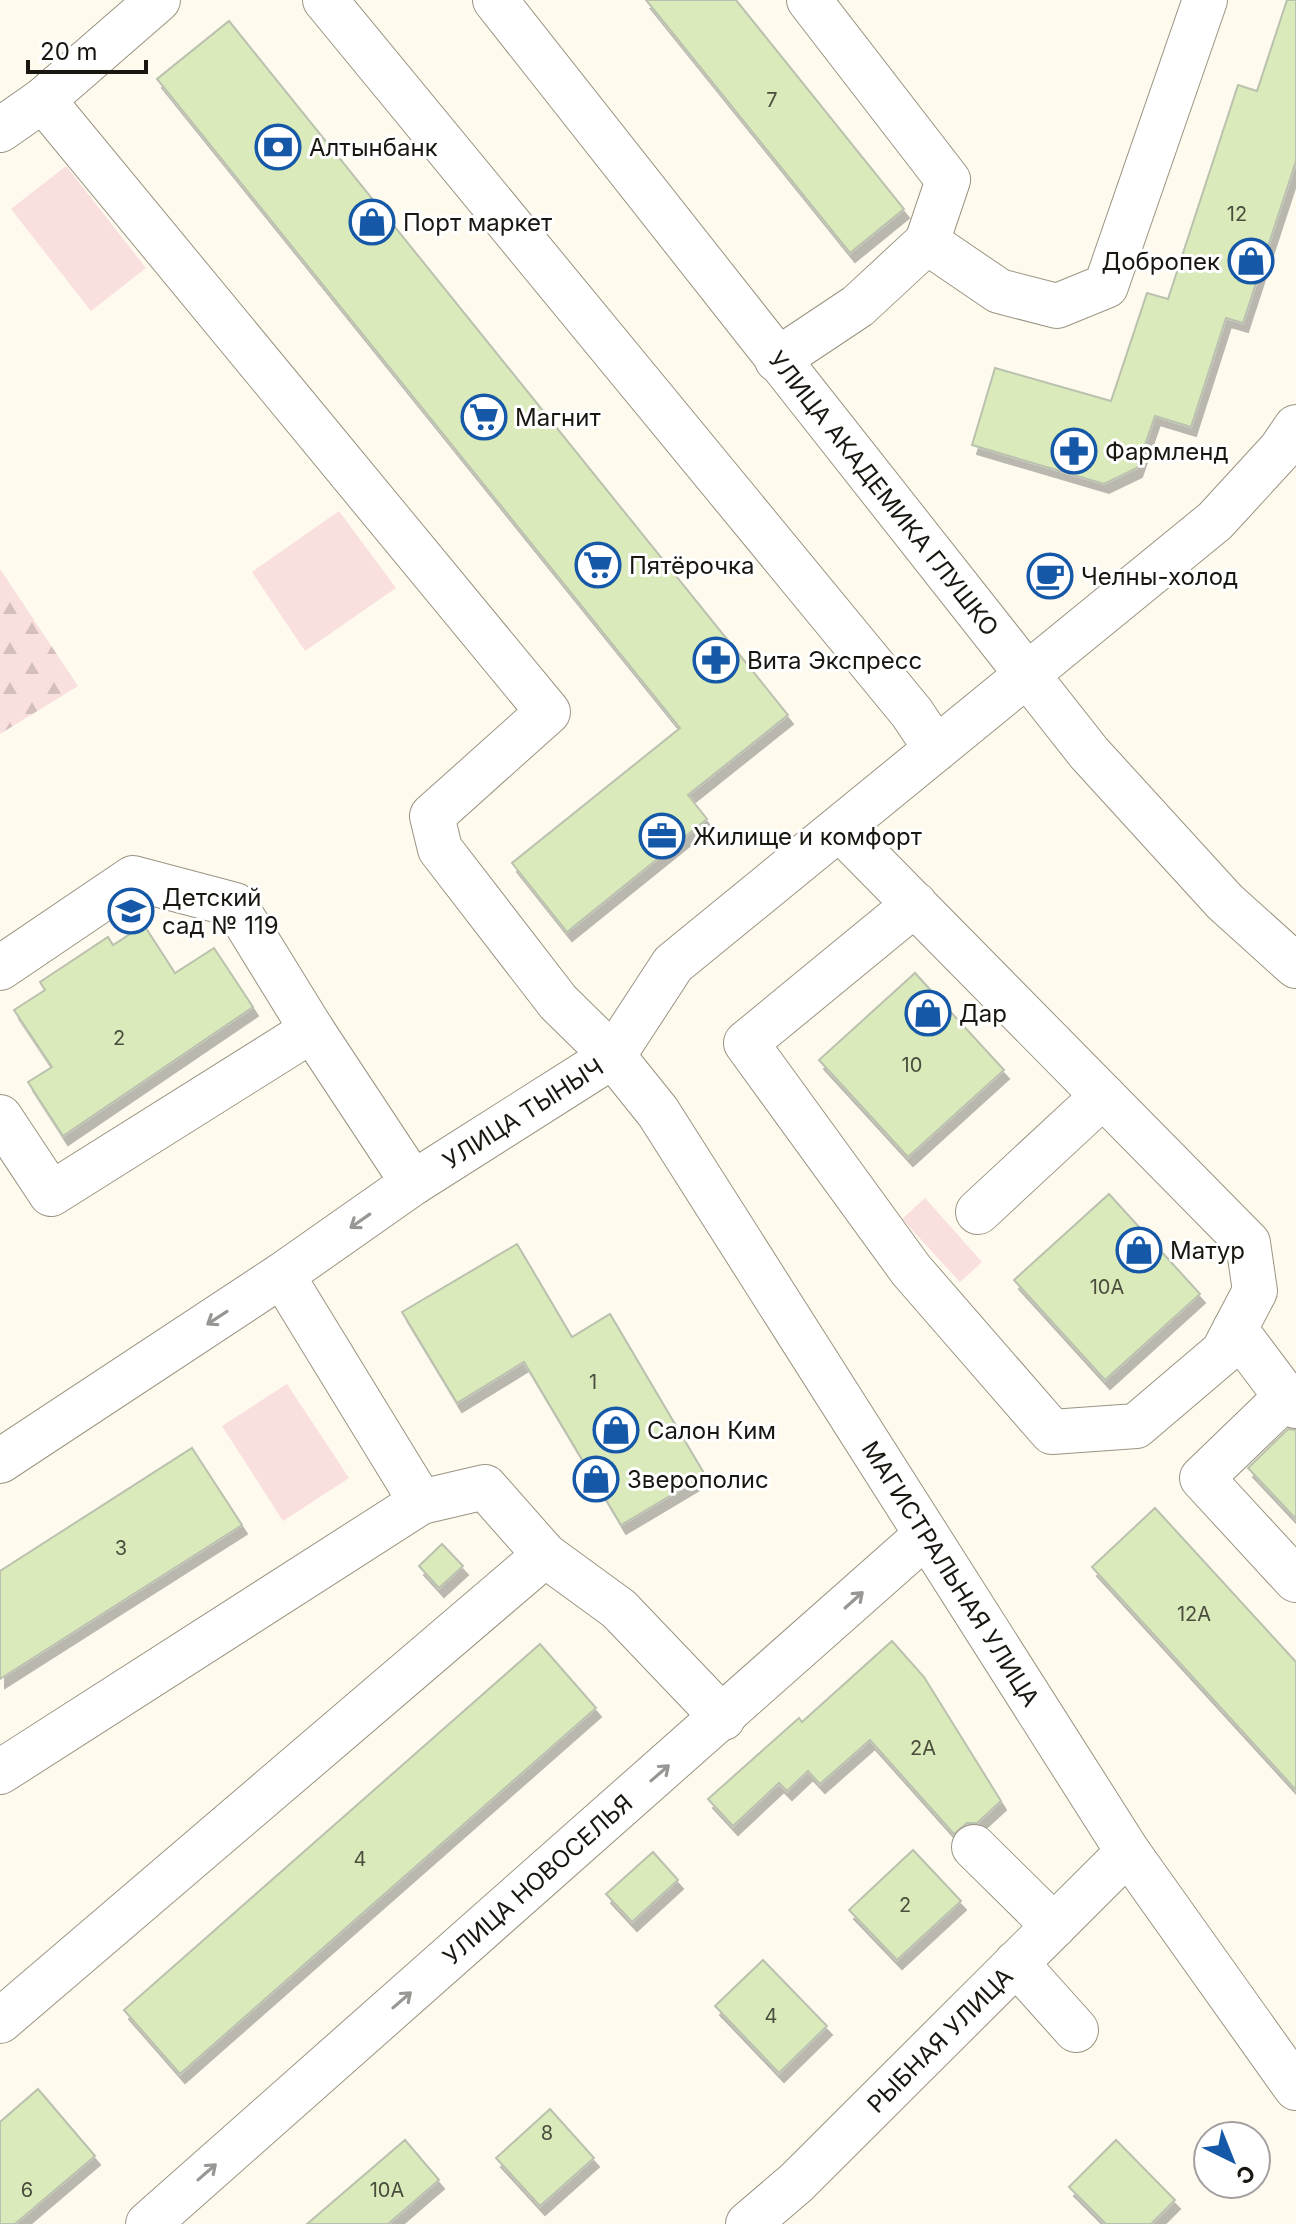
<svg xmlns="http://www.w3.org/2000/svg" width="1296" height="2224" font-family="Inter,sans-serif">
  <defs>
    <pattern id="forest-firs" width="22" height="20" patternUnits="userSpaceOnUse" patternTransform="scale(2)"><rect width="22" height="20" fill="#f9dfdd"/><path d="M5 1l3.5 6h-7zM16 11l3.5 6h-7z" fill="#d5bfbd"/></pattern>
    <filter id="shadow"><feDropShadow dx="5" dy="9" stdDeviation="0" flood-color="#0004"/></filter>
  </defs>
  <rect width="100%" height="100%" fill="#fefaee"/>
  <!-- green -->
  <path fill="#f9dfdd" d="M66,166L146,268L91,311L11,209Z
    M339,511L396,588L305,651L252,572Z
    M925,1198L982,1262L960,1282L902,1219Z
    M287,1384L349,1478L283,1521L222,1426Z"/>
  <!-- forest -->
  <path fill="url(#forest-firs)" d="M0,569L78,686L0,734Z"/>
  <!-- building -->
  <path fill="#daeabb" stroke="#bbc1af" stroke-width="2" filter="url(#shadow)" d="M646,0H736L904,209L850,253Z
    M1287,0H1296V161L1243,323L1226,318L1191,427L1155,416L1137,468L1104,484L972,445L995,368L1111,401L1147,293L1168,299L1238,85L1257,91Z
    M229,21L788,715L688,795L707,819L567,932L512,863L680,728L157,79Z
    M144,925L175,973L214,948L253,1007L63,1136L28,1082L52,1067L14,1010L45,990L40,982L108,937L113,945Z
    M915,973L1004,1070L908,1157L819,1060Z
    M1109,1194L1200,1294L1105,1380L1014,1280Z
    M517,1244L572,1337L610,1314L705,1475L621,1525L524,1362L457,1403L402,1312Z
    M1288,1429L1296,1430V1519L1248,1468Z
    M192,1448L242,1525L0,1679V1571Z
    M1155,1508L1296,1662V1790L1092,1567Z
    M442,1544L463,1566L439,1588L419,1566Z
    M892,1641L924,1677L1001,1801L977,1823H967L954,1834L870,1740L820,1784L808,1771L787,1791L779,1783L733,1826L708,1799L799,1718L802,1722Z
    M540,1644L596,1708L180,2074L124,2010Z
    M913,1850L961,1901L897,1960L849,1910Z
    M653,1852L678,1880L632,1922L606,1894Z
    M763,1960L827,2026L779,2073L715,2006Z
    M38,2089L95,2156L15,2224H0V2122Z
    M550,2109L594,2158L540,2206L496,2158Z
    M405,2140L439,2180L388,2224H307Z
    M1116,2140L1175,2200L1151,2224H1106L1069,2187Z"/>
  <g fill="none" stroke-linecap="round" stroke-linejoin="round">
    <!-- minor casing -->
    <g stroke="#9a9482" stroke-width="46">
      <g id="minor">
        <path d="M325,0L912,713L936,749"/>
        <path id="s1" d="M495,0L1089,753L1225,902L1296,966"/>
        <path d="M809,0L948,180L927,242"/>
        <path id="s2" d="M43,100L548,712L432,816L440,849L558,1002L613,1056L658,1112L1128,1852L1296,2088"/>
        <path d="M0,130L43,100L158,0"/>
        <path d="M777,360L858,306L927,242L999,291L1057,306L1106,286L1205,0"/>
        <path d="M840,829L1248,1243L1255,1291L1223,1352L1136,1426L1052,1432L911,1270L746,1043L915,904"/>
        <path d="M0,968L133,878L235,905L312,1030L413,1183"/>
        <path d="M0,1117L51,1194L312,1030"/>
        <path d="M978,1212L1103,1096"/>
        <path d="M282,1275L421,1502L485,1487L545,1555L619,1609L723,1718"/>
        <path d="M1235,1329L1286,1397"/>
        <path d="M1296,1406L1286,1397L1202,1478L1296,1580"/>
        <path id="s3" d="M0,1461L282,1275L413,1183L613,1056L673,964L1215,521L1281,449L1296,427"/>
        <path d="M0,1772L421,1502"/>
        <path d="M974,1847L1054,1926"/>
        <path d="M1016,1963L1076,2030"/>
        <path d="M0,2021L545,1555"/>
        <path id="s4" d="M148,2224L925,1536"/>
        <path id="s5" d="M748,2224L796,2183L1128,1852"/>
      </g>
    </g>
    <!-- minor -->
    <use href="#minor" stroke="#fff" stroke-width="44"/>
  </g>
  <!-- one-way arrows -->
  <defs><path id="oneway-shaft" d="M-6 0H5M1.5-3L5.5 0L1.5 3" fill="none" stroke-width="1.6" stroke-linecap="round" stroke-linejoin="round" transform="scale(2)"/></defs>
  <g stroke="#989794">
    <use href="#oneway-shaft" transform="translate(360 1221) rotate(145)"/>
    <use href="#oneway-shaft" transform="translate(217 1318) rotate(147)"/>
    <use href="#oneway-shaft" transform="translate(854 1600) rotate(-42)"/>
    <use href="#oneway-shaft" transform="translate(660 1773) rotate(-41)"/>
    <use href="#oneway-shaft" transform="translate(402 2000) rotate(-41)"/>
    <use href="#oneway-shaft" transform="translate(207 2172) rotate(-41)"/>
  </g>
  <!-- icons -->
  <defs>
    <g id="bank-ring" transform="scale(2.3)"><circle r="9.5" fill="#fff" stroke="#1458a7" stroke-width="1.5"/><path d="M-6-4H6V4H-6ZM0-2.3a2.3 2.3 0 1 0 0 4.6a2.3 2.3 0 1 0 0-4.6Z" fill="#1458a7"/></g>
    <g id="shop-ring" transform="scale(2.3)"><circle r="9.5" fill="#fff" stroke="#1458a7" stroke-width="1.5"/><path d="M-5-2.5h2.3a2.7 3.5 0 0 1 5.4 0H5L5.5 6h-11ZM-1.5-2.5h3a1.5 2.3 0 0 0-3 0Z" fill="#1458a7"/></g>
    <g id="supermarket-ring" transform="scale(2.3)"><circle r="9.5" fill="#fff" stroke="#1458a7" stroke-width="1.5"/><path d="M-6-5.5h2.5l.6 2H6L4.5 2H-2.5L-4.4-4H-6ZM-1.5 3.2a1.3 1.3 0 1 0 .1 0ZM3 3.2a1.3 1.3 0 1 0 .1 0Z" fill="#1458a7"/></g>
    <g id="pharmacy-ring" transform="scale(2.3)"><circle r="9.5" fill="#fff" stroke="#1458a7" stroke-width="1.5"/><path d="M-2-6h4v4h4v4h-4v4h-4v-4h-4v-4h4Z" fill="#1458a7"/></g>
    <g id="cafe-ring" transform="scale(2.3)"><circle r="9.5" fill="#fff" stroke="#1458a7" stroke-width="1.5"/><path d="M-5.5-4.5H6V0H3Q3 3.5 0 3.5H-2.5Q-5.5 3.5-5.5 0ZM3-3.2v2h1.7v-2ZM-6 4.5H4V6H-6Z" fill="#1458a7"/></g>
    <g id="office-ring" transform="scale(2.3)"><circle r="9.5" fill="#fff" stroke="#1458a7" stroke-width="1.5"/><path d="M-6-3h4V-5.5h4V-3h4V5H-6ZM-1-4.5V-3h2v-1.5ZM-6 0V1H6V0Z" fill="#1458a7"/></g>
    <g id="school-ring" transform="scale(2.3)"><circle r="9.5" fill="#fff" stroke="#1458a7" stroke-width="1.5"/><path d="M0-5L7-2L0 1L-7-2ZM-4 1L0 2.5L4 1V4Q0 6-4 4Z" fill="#1458a7"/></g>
  </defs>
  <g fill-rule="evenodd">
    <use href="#bank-ring" x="278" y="147"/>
    <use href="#shop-ring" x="372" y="222"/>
    <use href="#shop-ring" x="1251" y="261"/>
    <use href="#supermarket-ring" x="484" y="417"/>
    <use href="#pharmacy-ring" x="1074" y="451"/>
    <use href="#supermarket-ring" x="598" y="565"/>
    <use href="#cafe-ring" x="1050" y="576"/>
    <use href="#pharmacy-ring" x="716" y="660"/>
    <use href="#office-ring" x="662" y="836"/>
    <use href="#school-ring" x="131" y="911"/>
    <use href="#shop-ring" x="928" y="1013"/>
    <use href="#shop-ring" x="1139" y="1250"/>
    <use href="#shop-ring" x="616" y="1430"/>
    <use href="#shop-ring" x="596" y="1479"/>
  </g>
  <g text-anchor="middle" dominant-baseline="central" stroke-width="6" stroke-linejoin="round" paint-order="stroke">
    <!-- number labels -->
    <g font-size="20" fill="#4a4c3c">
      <text x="772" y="100">7</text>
      <text x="1237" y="214">12</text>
      <text x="119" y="1038">2</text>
      <text x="912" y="1065">10</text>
      <text x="1107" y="1287">10А</text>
      <text x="593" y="1382">1</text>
      <text x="121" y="1548">3</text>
      <text x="1194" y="1614">12А</text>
      <text x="923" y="1748">2А</text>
      <text x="360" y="1859">4</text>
      <text x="905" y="1905">2</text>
      <text x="771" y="2016">4</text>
      <text x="547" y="2133">8</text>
      <text x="27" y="2190">6</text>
      <text x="387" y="2190">10А</text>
    </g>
    <!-- poi labels -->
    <g font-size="24" fill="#1a1711" stroke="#fff" text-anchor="start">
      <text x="309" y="147">Алтынбанк</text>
      <text x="403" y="222">Порт маркет</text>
      <text x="1220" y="261" text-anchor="end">Добропек</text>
      <text x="515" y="417">Магнит</text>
      <text x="1105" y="451">Фармленд</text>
      <text x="629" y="565">Пятёрочка</text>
      <text x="1081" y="576">Челны-холод</text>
      <text x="747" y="660">Вита Экспресс</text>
      <text x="693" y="836">Жилище и комфорт</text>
      <text x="162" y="897">Детский<tspan x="162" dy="28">сад № 119</tspan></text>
      <text x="959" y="1013">Дар</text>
      <text x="1170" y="1250">Матур</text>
      <text x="647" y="1430">Салон Ким</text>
      <text x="627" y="1479">Зверополис</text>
    </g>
    <!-- street labels -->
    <g font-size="24" fill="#1a1711" stroke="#fff">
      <text stroke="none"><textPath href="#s1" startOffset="628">УЛИЦА АКАДЕМИКА ГЛУШКО</textPath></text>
      <text stroke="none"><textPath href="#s3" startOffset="628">УЛИЦА ТЫНЫЧ</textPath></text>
      <text stroke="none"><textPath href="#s2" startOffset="1872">МАГИСТРАЛЬНАЯ УЛИЦА</textPath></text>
      <text stroke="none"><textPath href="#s4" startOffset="520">УЛИЦА НОВОСЕЛЬЯ</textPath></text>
      <text stroke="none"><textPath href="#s5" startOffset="266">РЫБНАЯ УЛИЦА</textPath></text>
    </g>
  </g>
  <!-- north arrow -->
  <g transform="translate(1232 2160) rotate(137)"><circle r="38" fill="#ffffff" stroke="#a3a2a0" stroke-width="2"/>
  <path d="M0-6L14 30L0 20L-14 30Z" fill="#1458a7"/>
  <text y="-12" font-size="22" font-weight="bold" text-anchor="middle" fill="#1a1711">С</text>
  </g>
  <!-- scale -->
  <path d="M28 60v12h118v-12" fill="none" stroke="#1a1711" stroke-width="4"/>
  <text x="40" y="60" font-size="24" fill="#1a1711" stroke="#ffffff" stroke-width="6" paint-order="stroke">20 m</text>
</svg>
